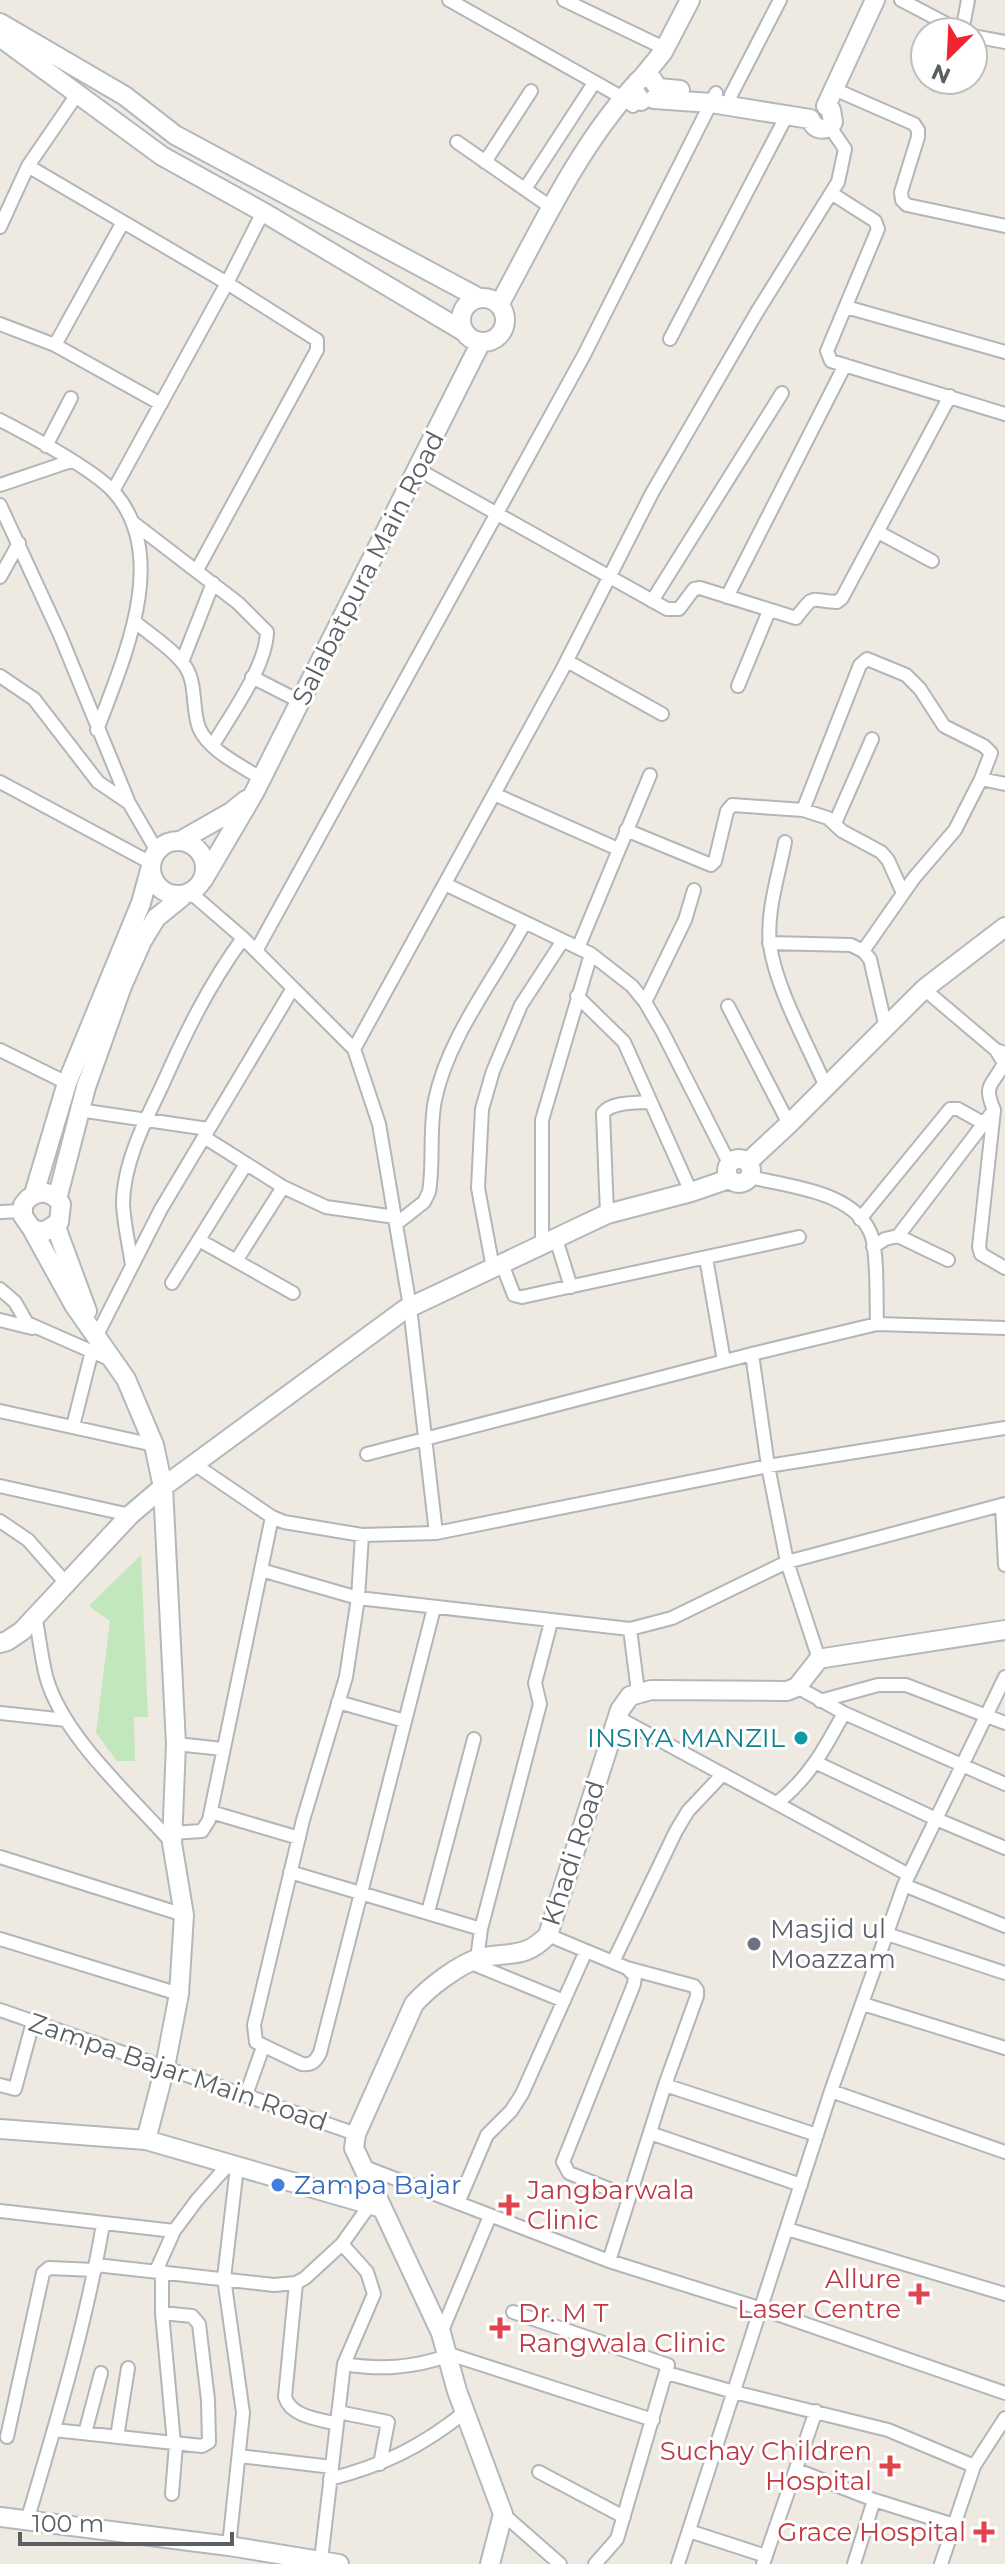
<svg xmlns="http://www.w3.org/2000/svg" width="1005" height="2564" font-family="Montserrat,sans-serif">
  <rect width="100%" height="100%" fill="#eee9e1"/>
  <!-- green -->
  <path fill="#c2e7bc" d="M141,1555L148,1717H134L135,1761H117L96,1733L110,1621L89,1606Z"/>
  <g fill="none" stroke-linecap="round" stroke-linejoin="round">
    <!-- street casing -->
    <g stroke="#b2b6ba" stroke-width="16">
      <path id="street" d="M449,0L623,98L633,106
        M564,0L664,48
        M901,0L962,32
        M962,32L968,0
        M973,36L1005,42
        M834,89L914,124L918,130V137L901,192L902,200L907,205L1005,226
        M731,95L780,0
        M457,142L552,208
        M485,162L531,91
        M28,166L227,283L317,340V350L197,570
        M525,189L594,83
        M831,193L875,221L878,229L827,351L831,361L1005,414
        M0,227L28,166L78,93
        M846,307L1005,352
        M0,324L55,345L161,404
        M670,339L787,115
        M55,345L123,222
        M0,420C29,435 93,469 114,492C171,557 123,660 97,730
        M46,446L71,398
        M419,470L667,609H679L694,589L700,588L796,618C816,592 809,601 837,602L842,598L950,396
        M0,485L71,461
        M113,491L227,283L263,212
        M0,505L60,635L129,803L157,851
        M135,524L238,603L267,632C266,667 231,714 213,745
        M878,532L932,561
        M0,577L19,543
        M727,597L845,365
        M652,601L782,393
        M134,621C149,634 169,646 182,662C198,680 191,706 199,728C209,751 242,766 262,779
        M567,661L662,714
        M182,662L213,583
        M0,676L34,699L98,782L129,803
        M252,677L301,702
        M738,686L769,611
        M981,779L1005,784
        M0,782L151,863
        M494,794L618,849
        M803,810L860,665L867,659L906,675L920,689L944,726L984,746L991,753L981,779L955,830L914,878L863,951
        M835,823L872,739
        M626,830L711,865L715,861L727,811L732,805L803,810L828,818L842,831L881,852L888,860L903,893
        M785,842C779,874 766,912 770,945C776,989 808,1045 826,1087
        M445,884L591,954L632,986L645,1002L662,1031L729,1163
        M191,893L243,938L354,1049L379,1124L410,1307L436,1533
        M769,943L851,945L863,951L870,959L886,1028
        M578,948L650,775
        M256,951L584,355L716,93
        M924,989L996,1050L1002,1052
        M577,996L624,1042L691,1192
        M645,1002L685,920L694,890
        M728,1006L789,1124
        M354,1049L562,670L652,493L757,312L838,182L845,149L830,127
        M0,1050L67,1083
        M996,1050L1004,1063C994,1085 982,1083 994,1110L979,1247L981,1254L1005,1268
        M79,1110L208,1129
        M204,1137L283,1187L326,1207L395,1217
        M750,1177C789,1187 857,1191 872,1237C878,1258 876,1301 877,1324
        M0,1212L22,1211
        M607,1214L603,1113C612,1102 634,1103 649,1102
        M860,1219L950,1109H958L983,1123
        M396,1224L424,1202L429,1192C434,1162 429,1130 435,1100C448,1037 494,980 524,924
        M898,1236L948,1260
        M556,1239L571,1287
        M199,1240L293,1293
        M542,1245V1120L591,954
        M873,1247L885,1239L898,1236L994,1110
        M706,1258L724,1361
        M236,1261L283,1187
        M502,1264L514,1295L522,1297L799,1237
        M132,1265C129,1245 124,1224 123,1204C123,1165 144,1123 161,1088C185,1034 208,986 243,938
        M493,1268L478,1188L482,1109L493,1071L521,1005L562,942
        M172,1283L246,1164
        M0,1289L15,1302L27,1323L109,1359
        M0,1320L32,1328
        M97,1335L161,1209L293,988
        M752,1354L768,1466L787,1562L819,1659
        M0,1411L154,1445
        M73,1426L92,1351
        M367,1454L752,1354L877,1324L1005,1328
        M194,1464L272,1517L284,1522L362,1535L436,1533L768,1466L1005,1428
        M0,1486L130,1515
        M1002,1505L1005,1565
        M0,1521L28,1540L65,1582
        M362,1535L358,1598L346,1677L303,1820L254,2025L256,2042L302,2064C312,2065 315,2062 320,2053L434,1608
        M261,1570L358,1598L630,1629L672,1618L787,1562L1005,1504
        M35,1615C39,1635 41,1656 46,1676C62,1736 131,1796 172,1843
        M630,1629L638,1692
        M797,1687L844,1713L1005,1784
        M820,1701L878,1685H906L1005,1723
        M338,1702L405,1721
        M0,1713L66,1720
        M617,1717L909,1875
        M176,1744L223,1749
        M817,1763L936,1819L1005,1848
        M777,1803C809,1778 825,1748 844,1713
        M211,1812L299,1838
        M172,1833L202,1831L209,1820L272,1517
        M0,1857L184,1915
        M290,1872L481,1929
        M904,1885L1005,1926
        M428,1912L474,1739
        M887,1934L1005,1973
        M548,1935L627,1968L635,1976L634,1984L563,2162L569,2173L629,2197
        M0,1939L179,1994
        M477,1959L481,1929L540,1704L535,1683L551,1622
        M613,1962L676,1831L688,1811L723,1774
        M471,1963L564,2001
        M863,2004L1005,2048
        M0,2010L356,2134
        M0,2085L15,2089L33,2022
        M665,2085L817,2135
        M831,2091L1005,2152
        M246,2095L263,2047
        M650,2133L801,2185
        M362,2166L609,2261L762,2309L1005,2393
        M458,2203L487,2135L511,2111L522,2094L586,1951
        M0,2211L174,2231
        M787,2229L1005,2294
        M609,2261L665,2085L697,1996V1990L694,1986L627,1968
        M96,2265L274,2285L296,2283L305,2278L342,2244L369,2206
        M156,2271L174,2231L197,2200L228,2165
        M162,2271V2313L174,2443
        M296,2283L285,2397C291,2417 319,2419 337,2424
        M513,2312L668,2365L617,2539L595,2564
        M441,2333L490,2216
        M446,2353L653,2420
        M344,2364C381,2370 412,2368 447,2356
        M667,2373L734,2392L888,2430L974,2466
        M338,2412L388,2422L380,2464
        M54,2430L202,2446L209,2442L208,2400L199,2324L192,2316L162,2313
        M85,2433L101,2373
        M7,2437L43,2273L49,2268L95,2270
        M117,2437L128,2368
        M239,2456L332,2467
        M797,2470L874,2500L954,2525
        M539,2472L624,2517
        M330,2479C384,2465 421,2447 465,2412
        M172,2494L176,2444
        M503,2514L560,2564
        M27,2521C56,2423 86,2325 103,2224
        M689,2531L766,2556
        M229,2546L243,2413L224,2278L237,2167
        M321,2560L344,2364L374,2294L367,2272L342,2244
        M678,2564L831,2091L904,1885L1005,1677
        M763,2564L816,2411
        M854,2564L874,2500
        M941,2564L974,2466L1005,2418"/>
    </g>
    <!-- secondary casing -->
    <g stroke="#b3b8bd" stroke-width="22">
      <path id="secondary" d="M0,23L125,96L175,135L479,298
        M0,37L162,156L263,212L463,331
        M641,79L663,52L690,0
        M654,99L711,103L810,119C814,128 820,131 830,127L833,122L831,110L826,106
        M641,101L634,91C635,80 642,76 652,79L658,88L680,90
        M826,106L875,0
        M461 320a22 22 0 1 1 44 0a22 22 0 1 1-44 0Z
        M499,305C539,232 578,147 634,86
        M151 868a27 27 0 1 1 54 0a27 27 0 1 1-54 0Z
        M180,841L231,812L246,800
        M203,880L254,793L481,342
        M727 1171a12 12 0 1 1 24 0a12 12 0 1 1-24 0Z
        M748,1162L789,1124L924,989L1005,927
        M34,1194L67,1083L141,903L150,870
        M57,1199L86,1087L122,986L142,941L156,918L183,896
        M56,1227L87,1311
        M32,1229L44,1232L59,1222L61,1204C50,1188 33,1190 23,1205V1216L32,1229L74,1305L126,1379L154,1445L163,1487L176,1744L172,1843L184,1915L179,1994L165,2067L146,2140
        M0,1643L7,1641L22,1631L130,1515L163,1487L404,1310L607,1214L691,1192L729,1179
        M0,2129L146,2140L382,2208
        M0,2517L229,2546L339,2564
        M490,2564L503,2514L457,2391L441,2333L354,2148L356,2134L414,2004C428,1988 459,1964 480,1958C509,1951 524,1960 548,1935L620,1710L630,1696L651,1690L787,1691L797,1687L819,1659L824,1658L1005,1630"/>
    </g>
    <!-- street -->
    <use href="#street" stroke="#fff" stroke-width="12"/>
    <!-- secondary -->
    <use href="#secondary" stroke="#fff" stroke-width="18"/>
  </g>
  <!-- markers -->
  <circle fill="#0f9aa8" stroke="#fff" stroke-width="3" cx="801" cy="1738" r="8"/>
  <circle fill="#6b7280" stroke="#fff" stroke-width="3" cx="754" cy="1944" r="8"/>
  <circle fill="#3f7fe0" stroke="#fff" stroke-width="3" cx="278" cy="2185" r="8"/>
  <g fill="#e0444e" stroke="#fff" stroke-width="3">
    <path d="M505 2193h8v8h8v8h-8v8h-8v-8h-8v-8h8z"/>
    <path d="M915 2282h8v8h8v8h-8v8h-8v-8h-8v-8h8z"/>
    <path d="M496 2316h8v8h8v8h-8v8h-8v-8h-8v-8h8z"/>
    <path d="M886 2454h8v8h8v8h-8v8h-8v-8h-8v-8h8z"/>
    <path d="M980 2520h8v8h8v8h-8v8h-8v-8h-8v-8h8z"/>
  </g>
  <g text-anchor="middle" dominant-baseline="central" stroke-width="6" stroke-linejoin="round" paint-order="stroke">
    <!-- street labels -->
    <g font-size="26" fill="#5a5f63" stroke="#fff">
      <text transform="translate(368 568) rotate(-63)">Salabatpura Main Road</text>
      <text transform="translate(573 1853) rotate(-72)">Khadi Road</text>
      <text transform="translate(178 2072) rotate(19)">Zampa Bajar Main Road</text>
    </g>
    <!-- culture labels -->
    <g font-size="26" fill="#0d838f" stroke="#fff" text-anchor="end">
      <text x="785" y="1738">INSIYA MANZIL</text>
    </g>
    <!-- worship labels -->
    <g font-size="26" fill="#5b616d" stroke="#fff" text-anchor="start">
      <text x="770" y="1929">Masjid ul<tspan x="770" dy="30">Moazzam</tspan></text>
    </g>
    <!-- shop labels -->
    <g font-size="26" fill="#366cbe" stroke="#fff" text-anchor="start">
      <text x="294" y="2185">Zampa Bajar</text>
    </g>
    <!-- health labels -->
    <g font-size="26" fill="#be3a42" stroke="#fff" text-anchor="end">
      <text x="527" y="2190" text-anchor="start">Jangbarwala<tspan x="527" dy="30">Clinic</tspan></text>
      <text x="901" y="2279">Allure<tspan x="901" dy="30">Laser Centre</tspan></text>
      <text x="518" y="2313" text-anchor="start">Dr. M T<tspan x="518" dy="30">Rangwala Clinic</tspan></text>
      <text x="872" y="2451">Suchay Children<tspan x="872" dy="30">Hospital</tspan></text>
      <text x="966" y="2532">Grace Hospital</text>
    </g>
  </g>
  <!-- north arrow -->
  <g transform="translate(949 56) rotate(204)"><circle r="38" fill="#ffffff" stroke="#bdbfc1" stroke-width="2"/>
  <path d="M0-6L14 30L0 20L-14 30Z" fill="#f12431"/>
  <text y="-12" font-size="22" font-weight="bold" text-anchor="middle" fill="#5a5f63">N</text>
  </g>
  <!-- scale -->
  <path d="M20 2532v12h212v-12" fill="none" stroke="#5a5f63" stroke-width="4"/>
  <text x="32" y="2532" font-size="24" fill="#5a5f63" stroke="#ffffff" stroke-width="6" paint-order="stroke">100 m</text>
</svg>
